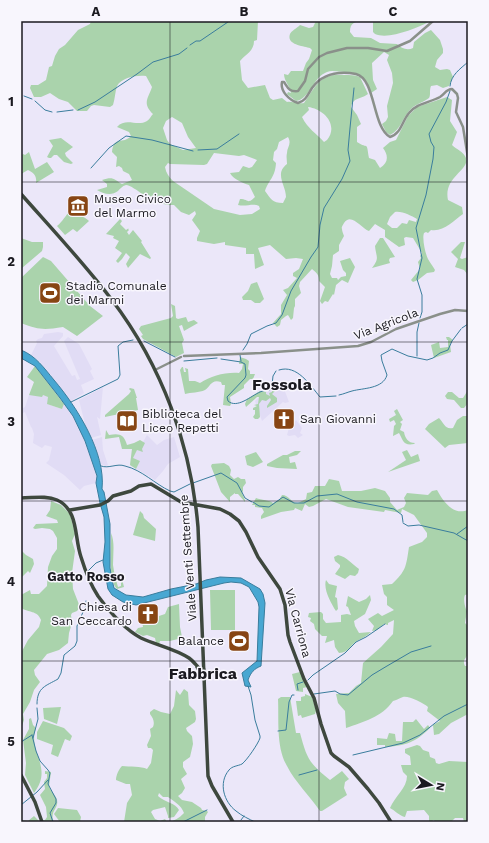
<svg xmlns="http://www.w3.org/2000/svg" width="489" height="843" font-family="'Work Sans',sans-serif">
  <rect width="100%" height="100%" fill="#ebe7f9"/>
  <!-- built -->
  <path fill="#e1dcf5" d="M58,332L63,333V336L54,346L72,376L75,375L77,380L80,379L64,341L68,337L79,344L92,369L90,371L94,379L81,385L84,393L71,401L40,362L31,355L37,343L36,341L38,339L42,338L44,334Z
    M280,386H283L289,402L285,403L283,402L262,421L255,401L263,393L271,390L272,387Z
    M103,387L100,419L97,417L101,435L91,438L86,428L79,400Z
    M29,395H43L49,397L47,404L62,409L64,404L73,416L85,441L97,476L96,483L84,486L80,490L64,475L46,463L49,460L52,447L45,445L42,448L33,443L34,434L32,428L31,427L25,412L21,414V406L23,408L25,407Z
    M296,420L302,428L300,433L303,435L298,438L295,435L289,436L287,435L289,428Z
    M147,435L157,445L164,440L174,437L180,457L168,464L163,471L155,480L130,465L132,449H139Z
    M102,437L103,450L108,465L106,466L101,464L92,440Z"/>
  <!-- green -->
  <path fill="#aad3ac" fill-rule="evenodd" d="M91,21H258L257,40L254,41C254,51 246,54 240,61L242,80L248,88L265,85L270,98L273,100L282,98L287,102C291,101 298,104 304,103C316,86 320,73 344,75C350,75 355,75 360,77L368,94C362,99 353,97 351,107L357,115L361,124L357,127V142C369,150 366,140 369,158L375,160L380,168C388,163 389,156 383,148L390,142L396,140L408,116L417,107L447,97L452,100L450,121L457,132L452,145C456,149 464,152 466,158C470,170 443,177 448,200L462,207L463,214C453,221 444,232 431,230L428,233L426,232L424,233C422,238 425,253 428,259C430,263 433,266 435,270L434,272L427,273L418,280L413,282L411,280L420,269L418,262L421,258L420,256L422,253L413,238L406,237L404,238L405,245L399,247L385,237V230L375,224L369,231C361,228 351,212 344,223C343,225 341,227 342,229C342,231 343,233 344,236L339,245V251L333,255L332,266L330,274L332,278H337L338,280L341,277L346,276V273L343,270L340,261L350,258L355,267L348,283L342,280L336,285L334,295L333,294L328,302L325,301L322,304L320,301L325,287L319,281C319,275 317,273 312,269L300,282L299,286L301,293L295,299V306L294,308L293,318L291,320L288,315L286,316L281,320L280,325L277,327L273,323L281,314V305L287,295L283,290L288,288L297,278L293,276V273L299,269L303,259L296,258L286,259L270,245L258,248L264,265L255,269L254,254H246V248L225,245V242L214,244L197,241V238L200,231L192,220L196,214L195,211L189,215L181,212L174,205H167L164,204L158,197L153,198L147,194H142C138,191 130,185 126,185C122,186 120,189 118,191C112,196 103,194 97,190L107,187V184L102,180C113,176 114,179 122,184L132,180L129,174L123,171L122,168L119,166L116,167L117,157L112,152C114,135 123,145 131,136L129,132L117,127C126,117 137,127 147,121C149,120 151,116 153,114C142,103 148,99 152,87L146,76C137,75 122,77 117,86C115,92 115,99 113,105L110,107L94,105L91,106L87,111H77L68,102L59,99L50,93L41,97H34L30,88L31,85H38L46,80L49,67L52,66L55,56L59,49L65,45L78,30L90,24ZM308,107C324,109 339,125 327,140L324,142C316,133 308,129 302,117L309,110ZM172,117L182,123L188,137L196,148L183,150L170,144L167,140L163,128L166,121ZM288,137C292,144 287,147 287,153C286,157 287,160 287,164C274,174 286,185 286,197L283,203C272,203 271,199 265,191C269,179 275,178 276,163L273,160L274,152L277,149L279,142ZM214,153L239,156L244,155L257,160L252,167L249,168L243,166L239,172L230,173C233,179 243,183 249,185L255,197C247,205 249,199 240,199L238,205C246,207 253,203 259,206L260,209L252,214L240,215L214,209L173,181C169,177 166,173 165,167L168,163L170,164L204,165L207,164ZM395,212C403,211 411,216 417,219L416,222L409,220L407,224L402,223L397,228H392L387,224L390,217Z
    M316,21H363C355,22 350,22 350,32L354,37L371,38L380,43L397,44C401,48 407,51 413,48L414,42L425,33L431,30L440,40L443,49V53L437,60L435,67L440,70L447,69L450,70L453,77L449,86L443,88L437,85L431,86C429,91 431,94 429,98C422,103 415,104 410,110C402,118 401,130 390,135L386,132L382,124L386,121L388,117L387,106L393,83L392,73L387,60L389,55L384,52L372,63L373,80L377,89L371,93C364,77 363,73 345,72C339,72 332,70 327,72C313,77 310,99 296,101L287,94L288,92L291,93C290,86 284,81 284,74L288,75L291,71H303L306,63L309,59L312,50L310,48C304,46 286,45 290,34C291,31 297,28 300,25L309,28L313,27Z
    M373,21H429V22C416,28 389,40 375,34L373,32Z
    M61,138L73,147L65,153L66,156L73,163L71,164L64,162L57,155H54L51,158H49L47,157L53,146L49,140Z
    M29,152L35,169L47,162L54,172L36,183C37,176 34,173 28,170L21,174L23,171L21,168V156L23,154L25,155Z
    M70,211C76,216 83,215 89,221L77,232L73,229L65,235L57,226C63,221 65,216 70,211Z
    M120,219L122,221L120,224L126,230L129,228L128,229L129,230L127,232L129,235L133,230L142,241L141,242L151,258L150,259L140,254L128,268L126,264L130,257L126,253L122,259L118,263L116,261L122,253L115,248L119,241L113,238L114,236L106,234Z
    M21,238L32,242H43V247L42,251L22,268L21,267Z
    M380,238H383L395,257L390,258L389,260L390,263L372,268C380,258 376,257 375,246Z
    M461,242H465L460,258L462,259L468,257V275L464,270L455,267L458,259L451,252Z
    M43,257L51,261L90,306L103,316L77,336L63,327C44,330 39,330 21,323V278Z
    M257,282L264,299L260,303H255L251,300H243L242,297L248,291L251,284Z
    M171,304L175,306L176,318L178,319L186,317L188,322L194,320L198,323L184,331L182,325L179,326L184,340L182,343L184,353L176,357L143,339L141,336L143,335L139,329L141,326L171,318L173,316Z
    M446,337H449L453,340L450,344L451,352L434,358L431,345L439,342L440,348L448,347V340H447Z
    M240,357L246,359L249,361L248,369L250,371V374H255L253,379H250L244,385V388L230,397L231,404L230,406L223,405L225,385H222L221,382C211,379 211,386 205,390C199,393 191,392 185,394L180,370L182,367H183L184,372H186L185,368L188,369L189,381H195L200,383C211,376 225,372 239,373L242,369L243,364H239Z
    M35,366L64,404L62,409L47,404L48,397L43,395L42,397L29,395L34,382L27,377Z
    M275,387L276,390L272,394L277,398V402L267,408V406L271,400L270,398L266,401L262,400L259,404L260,417L258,419H255L253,417L255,414V410H253V408L257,406L254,405L258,404L259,397H257L246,407L245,404L247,399L260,391L266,392V394L270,396L269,393L272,392V388Z
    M130,388L134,389L137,398H136L138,410L105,417V415L129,394L131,391L129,389Z
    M468,390V403L464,408H461L454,400L447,399L445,396L448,392H452L459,398H463Z
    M397,409L403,420L400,422L402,424L400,430L404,432C405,438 408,443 415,443L414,444C403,446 403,440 399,433L393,436L394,426L396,424L394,420L390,422L389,419L396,415L394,411Z
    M463,416H468V443L449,445L445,448L425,429L429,424L439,418C444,423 445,430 453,428L457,420Z
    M106,430L109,435C119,433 124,434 127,445L134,443L140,440L145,443L142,449L143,452L137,450L133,458L140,461L136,469L130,465L132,449H122L119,437L105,439Z
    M407,450L411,457L418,454L420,461L388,472L406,460L402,452Z
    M295,451H301L297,455L289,457L290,463L295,462L297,469L277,468L267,466V464L283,455H287Z
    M256,452L263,462L253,467L247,465L245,456Z
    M224,463L229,466L231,470L230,475L234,479L238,477L241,479H245L246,483L243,487V491L242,493L245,500V502L238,494H235V493L230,497V502L221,492L211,466L212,464Z
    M329,479L339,481L342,491H361L375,488L385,491L390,498V502L397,510L404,507L406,503L404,498L407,493L428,495L432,491L437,490C443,501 453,516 468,510V594L465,595C463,599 465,608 467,611L465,623L468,626C468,633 470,648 468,653C466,659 462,660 465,666H468V714L451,723L439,734L434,735L433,725L440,721L427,711L428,707C424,703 407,695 403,697C399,698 398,700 393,701C382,717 363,722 346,728L345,711L338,703L336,694L349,693L356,686L361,683L363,663L381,647L393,634L394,620L388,623V625L384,624L377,630L372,631L374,626L368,619L378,613L382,616L394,610L387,605V597L384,594L382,585L392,584C406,571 406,567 409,547L422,542L427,537V533L414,515L402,509L401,513L385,510L384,512L348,507L326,499L313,506L309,507L305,504L302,511L295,508L294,510L281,512L261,519V516L264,512L262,508L255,507V505H252L256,498C261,500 270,500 273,503L279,500L282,495C289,495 291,503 298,503L306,499L307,493L312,492L315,486H325Z
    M51,501L61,505L70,514L75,534L72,541L75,551L72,573L73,589L80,607L77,611L72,613L71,615L72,623L69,633L68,643L59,650L47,654L34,670L35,675L40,682L34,690L30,702L23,714L24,720L21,729V653L28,640L39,627L41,620C37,610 29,613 21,608V595L30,590L31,594H39L47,586L48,567L52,556L57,549V538L53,531L50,529L42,528L35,529L33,528L36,524L58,523L57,520L46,516L50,510Z
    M140,511L143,514L144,518L156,529L155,541L133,535Z
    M111,533C115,542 113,554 113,565C114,573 116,580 118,587L121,586V579H122L124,587L117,589C107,579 112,546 111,533Z
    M21,550L26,555L33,559L34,564L30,573L28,571L21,578Z
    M338,555C347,557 352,564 359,569L358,573L355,576L350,575L345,579L335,574L340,567V565L335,561L334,557Z
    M326,580L329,584L337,586L335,597L337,598L338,609L336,611C331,603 323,589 326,580Z
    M210,590H235V630H211Z
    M370,595L371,600L365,614L354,621L355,626L359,633L371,632C367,636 362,638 357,641C349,646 350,652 339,653L335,647L334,640L325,643L327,636H322L315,629L314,624L310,621L311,618L308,617L309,613L321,612L323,614V619L326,623L341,622V615L347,614L351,615L348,607L346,606L348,596L359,602L366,599Z
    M179,604L180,627L183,642L178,639L170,641H160L159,644L156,643L155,638L147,635L143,636L135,632L138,628L143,627L142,622L149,621V616H155V618H159V616L165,614L168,607Z
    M300,672L307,687L303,688V692L296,691L292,674Z
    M184,689L188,692L189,705L195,711L196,719L195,722L186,728L187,731L192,736L193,744L190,757L183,762V767L187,774L181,779L185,788L182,793L178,796L182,800L192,802L201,808L202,810L207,811L208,812L205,817V821L204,822H124L127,803L132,795L130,784H126L116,780C116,775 119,769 122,766C130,767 141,766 147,769L151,763L153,750L151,748H148L147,745L151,736L150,729L153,727C155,722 153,718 150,714V712L154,709L161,712L170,714L174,706L176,690L180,695ZM159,793L163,797H168C175,802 181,805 184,813C179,818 175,821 167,822L165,819L160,821L155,819L151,812L153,810L165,807L168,816V818L174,817L179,810C176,803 164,802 158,796Z
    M305,694L312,697L316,711L315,714L302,718L301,715L298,716L296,701H301V697L305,696Z
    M281,697H290L296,733H300C307,759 309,763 330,780L342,771L349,779L345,782L344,788L347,795L322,811H320C310,796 295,782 287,766C276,747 279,721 278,699Z
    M61,707L57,724L44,719L43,708Z
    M31,718L33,725L36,728C27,752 54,767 34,793L25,775L26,763L23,740L29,729V719Z
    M416,719L424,729L428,725L430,728C416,742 405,746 385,747V745H377V738L387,739L389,733L395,734L396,741H402L403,722H413Z
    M43,721L64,728L72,736L70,741L65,739L58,757L51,754L53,745L37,739V732Z
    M417,745L420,746L423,750L429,752L430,757L435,759L436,763L439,764L449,761L468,762V822H464L463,818H455L451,822H437L433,820L432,822H429V816L424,810L407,811L405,817C400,816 394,810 390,808C395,796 407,788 407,776L403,772L401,765H411L410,756L405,753V749Z
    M45,771L51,772L49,786C50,791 56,795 57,800C59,809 49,811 54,822H21V820L28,821L34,816L39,821L45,820L47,817L46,807L40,795L45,789L44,782L47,778V774H45Z
    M58,808L77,810L81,817L80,822H60L54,814Z"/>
  <!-- water -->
  <path fill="#48a7d2" stroke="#3a7d9d" d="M21,350C36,356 44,368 54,380C77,407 106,453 102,489L104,492L110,524V568L112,580L114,588L126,595L143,597L171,589L196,584L206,580L220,577L241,578L260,589L263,594L265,603L261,666C254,669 251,672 248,680L251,687L245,686L242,673L257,661L259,607L258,602L249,587L241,583L231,582L224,583L136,605L123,602L112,595L108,589L103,562L105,542L104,517L100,503L96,483L97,476L85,441L73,416L60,398L35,366L21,358Z"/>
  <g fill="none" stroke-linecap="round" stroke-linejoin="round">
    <!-- stream -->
    <path stroke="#3a7d9d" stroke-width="1" d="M190,45L196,41H200L228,22
      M450,86C451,75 460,69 468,62
      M24,96L32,99
      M35,101L45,110L52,112
      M78,110L95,102L137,74L153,62L179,54L187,48
      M57,112L73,110
      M198,150L217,149L239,134
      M91,168L109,148L126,136L152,140L193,151
      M420,318L422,312V295L417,279L422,258L416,228L426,195L433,159L434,147L431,142L429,134L446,102L450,91
      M462,328L468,324
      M144,341L175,357
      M243,350L247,344L251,334L267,326L276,323L282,315L291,291L311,257L318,247L320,225L324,208L342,179L350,161L348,150L350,128L354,88
      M240,355L241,361
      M417,356V332L419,323
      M221,359L241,362L245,364L246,375L245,378L227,397L228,401C237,409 251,396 260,392C264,390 267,391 270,390L272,387
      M184,361L217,358
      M279,370C297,364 310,385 320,397L336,396
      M272,385L273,376L276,371
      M339,395C344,394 348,392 352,391C363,388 383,389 387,375L382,361L381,355L392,349L408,356L427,360L433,358L440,353L448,350L452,341L461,329
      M71,402L118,379L120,375L118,346L123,342L133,340
      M101,466C109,469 117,463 125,466C142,470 155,484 170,491L174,492L190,484
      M193,483L221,473L237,483L245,498L252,502
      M253,502L259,506L269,507L283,497L294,503H304L317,496L337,494L357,502L394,509L402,515L403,522
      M403,523L408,526L419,525L454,533L468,541
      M457,534L468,526
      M88,571L96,563L103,560
      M308,680L313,675L345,653L356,642L366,637L385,624
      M248,686L251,695L255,720L260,736V738C258,744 247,760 242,764C238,766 232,766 229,770C218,783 224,802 236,811C242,816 249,819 255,822
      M298,690L297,684L303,682
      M314,694L335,691L340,694L348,695L372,675L387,666L411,652L431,646
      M37,704C37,687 46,686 58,679L61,673L64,655L75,646L77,641V626L86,605V601
      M278,731L286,730L289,702L292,695H294
      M32,735L36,751L40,761L48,770L50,773L48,784L56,799V803L50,813L53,822
      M33,738L38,719L37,708
      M21,742L32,735
      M353,755L403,743L420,735L444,716L468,704
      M299,775L317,770
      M21,805L37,792L48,780
      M241,820L244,816
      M183,822L207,810"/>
    <!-- minor -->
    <path stroke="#8a908a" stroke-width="2.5" d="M381,21H409
      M433,21L410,41L387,51L368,48H347L327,53L319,57L308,69L305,81L298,91C289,92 288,88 284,82H282C280,91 289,100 298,103C306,101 308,94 312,88C323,73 339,71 356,74C376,79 372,127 390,137C401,134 402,121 409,113C417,103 429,103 440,97C445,94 446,89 452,89L457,94L458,98L456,112L463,127L468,158
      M468,161V172
      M184,356L261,353L358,346L371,342L396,329L440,314L455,310L468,311
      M155,370L181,357"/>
    <!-- major -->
    <path stroke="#3e483e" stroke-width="3.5" d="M21,194C52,229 84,263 112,300C162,366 191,445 198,527L208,776L212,786L233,822
      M21,498C33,498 46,495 57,500C79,510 74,537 81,557C85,570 90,584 98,596C109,611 124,629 141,638C156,645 176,649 189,658C193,661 196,665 200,669H204
      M70,510L100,505L108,501L113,496L131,491L139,486L151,484L181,502L220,509L230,514L239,521L246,532L258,557L280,589L285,605L288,635L290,642L304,679L314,698L321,724L331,753L334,756L349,767L368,789L379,803L391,822
      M197,667L201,674L204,677
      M21,775L35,802L42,822"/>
  </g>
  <!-- grid -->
  <path fill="none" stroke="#1b1a20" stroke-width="1" stroke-opacity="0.55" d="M170,21V822M319,21V822M21,182H468M21,342H468M21,501H468M21,661H468"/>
  <!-- icons -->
  <defs>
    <g id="museum-square" transform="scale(1.15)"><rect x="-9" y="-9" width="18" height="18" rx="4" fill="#874513" stroke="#f8f6fd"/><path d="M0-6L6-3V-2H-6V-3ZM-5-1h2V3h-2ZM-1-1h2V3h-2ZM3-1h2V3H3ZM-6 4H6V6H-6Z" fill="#fff"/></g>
    <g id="stadium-square" transform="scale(1.15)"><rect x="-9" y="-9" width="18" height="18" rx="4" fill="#874513" stroke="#f8f6fd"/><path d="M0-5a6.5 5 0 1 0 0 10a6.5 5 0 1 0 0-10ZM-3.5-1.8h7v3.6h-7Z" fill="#fff"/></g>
    <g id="church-square" transform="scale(1.15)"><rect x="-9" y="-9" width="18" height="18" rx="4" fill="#874513" stroke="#f8f6fd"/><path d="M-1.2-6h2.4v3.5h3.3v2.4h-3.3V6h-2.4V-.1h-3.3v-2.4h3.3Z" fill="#fff"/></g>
    <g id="library-square" transform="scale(1.15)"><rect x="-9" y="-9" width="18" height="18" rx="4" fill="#874513" stroke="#f8f6fd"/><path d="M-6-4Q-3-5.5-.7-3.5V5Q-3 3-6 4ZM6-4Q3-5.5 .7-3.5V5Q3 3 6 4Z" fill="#fff"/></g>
  </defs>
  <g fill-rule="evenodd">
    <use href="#museum-square" x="78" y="206"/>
    <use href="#stadium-square" x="50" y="293"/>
    <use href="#church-square" x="284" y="419"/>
    <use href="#library-square" x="127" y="421"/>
    <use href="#church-square" x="148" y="614"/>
    <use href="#stadium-square" x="239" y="641"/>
  </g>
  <g text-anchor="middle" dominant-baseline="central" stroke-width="3" stroke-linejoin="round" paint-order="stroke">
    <!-- poi labels -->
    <g font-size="12" fill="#1b1a20" stroke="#f8f6fd" text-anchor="start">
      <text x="94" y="199">Museo Civico<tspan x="94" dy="14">del Marmo</tspan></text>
      <text x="66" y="286">Stadio Comunale<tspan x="66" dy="14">dei Marmi</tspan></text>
      <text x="142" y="414">Biblioteca del<tspan x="142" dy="14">Liceo Repetti</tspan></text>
      <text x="300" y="419">San Giovanni</text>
      <text x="132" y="607" text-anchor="end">Chiesa di<tspan x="132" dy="14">San Ceccardo</tspan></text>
      <text x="224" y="641" text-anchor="end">Balance</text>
    </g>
    <!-- street labels -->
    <g font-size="12" fill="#1b1a20" stroke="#f8f6fd">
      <text transform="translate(386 324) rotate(-21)">Via Agricola</text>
      <text transform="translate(188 558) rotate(-94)">Viale Venti Settembre</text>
      <text transform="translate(298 623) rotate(75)">Via Carriona</text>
    </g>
    <!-- neighbourhood labels -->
    <g font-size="13" font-weight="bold" fill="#1b1a20" stroke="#f8f6fd">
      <text x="86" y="576">Gatto Rosso</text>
    </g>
    <!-- district labels -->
    <g font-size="16" font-weight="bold" fill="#1b1a20" stroke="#f8f6fd">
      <text x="282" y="384">Fossola</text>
      <text x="203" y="673">Fabbrica</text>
    </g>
  </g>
  <!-- border -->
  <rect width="489" height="843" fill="none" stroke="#f8f6fd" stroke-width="44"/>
  <!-- north arrow -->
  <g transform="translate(431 785) rotate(100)" stroke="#f8f6fd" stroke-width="3" paint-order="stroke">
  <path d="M0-3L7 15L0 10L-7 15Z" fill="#1b1a20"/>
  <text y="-6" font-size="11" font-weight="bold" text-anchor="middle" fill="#1b1a20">N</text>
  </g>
  <rect x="22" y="22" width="445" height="799" fill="none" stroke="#1b1a20" stroke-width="1.5"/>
  <g font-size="13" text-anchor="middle" font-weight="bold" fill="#1b1a20">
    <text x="96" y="16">A</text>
    <text x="244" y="16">B</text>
    <text x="393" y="16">C</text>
    <text x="11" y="106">1</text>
    <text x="11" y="266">2</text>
    <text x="11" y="426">3</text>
    <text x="11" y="586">4</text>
    <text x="11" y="746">5</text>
  </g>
</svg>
